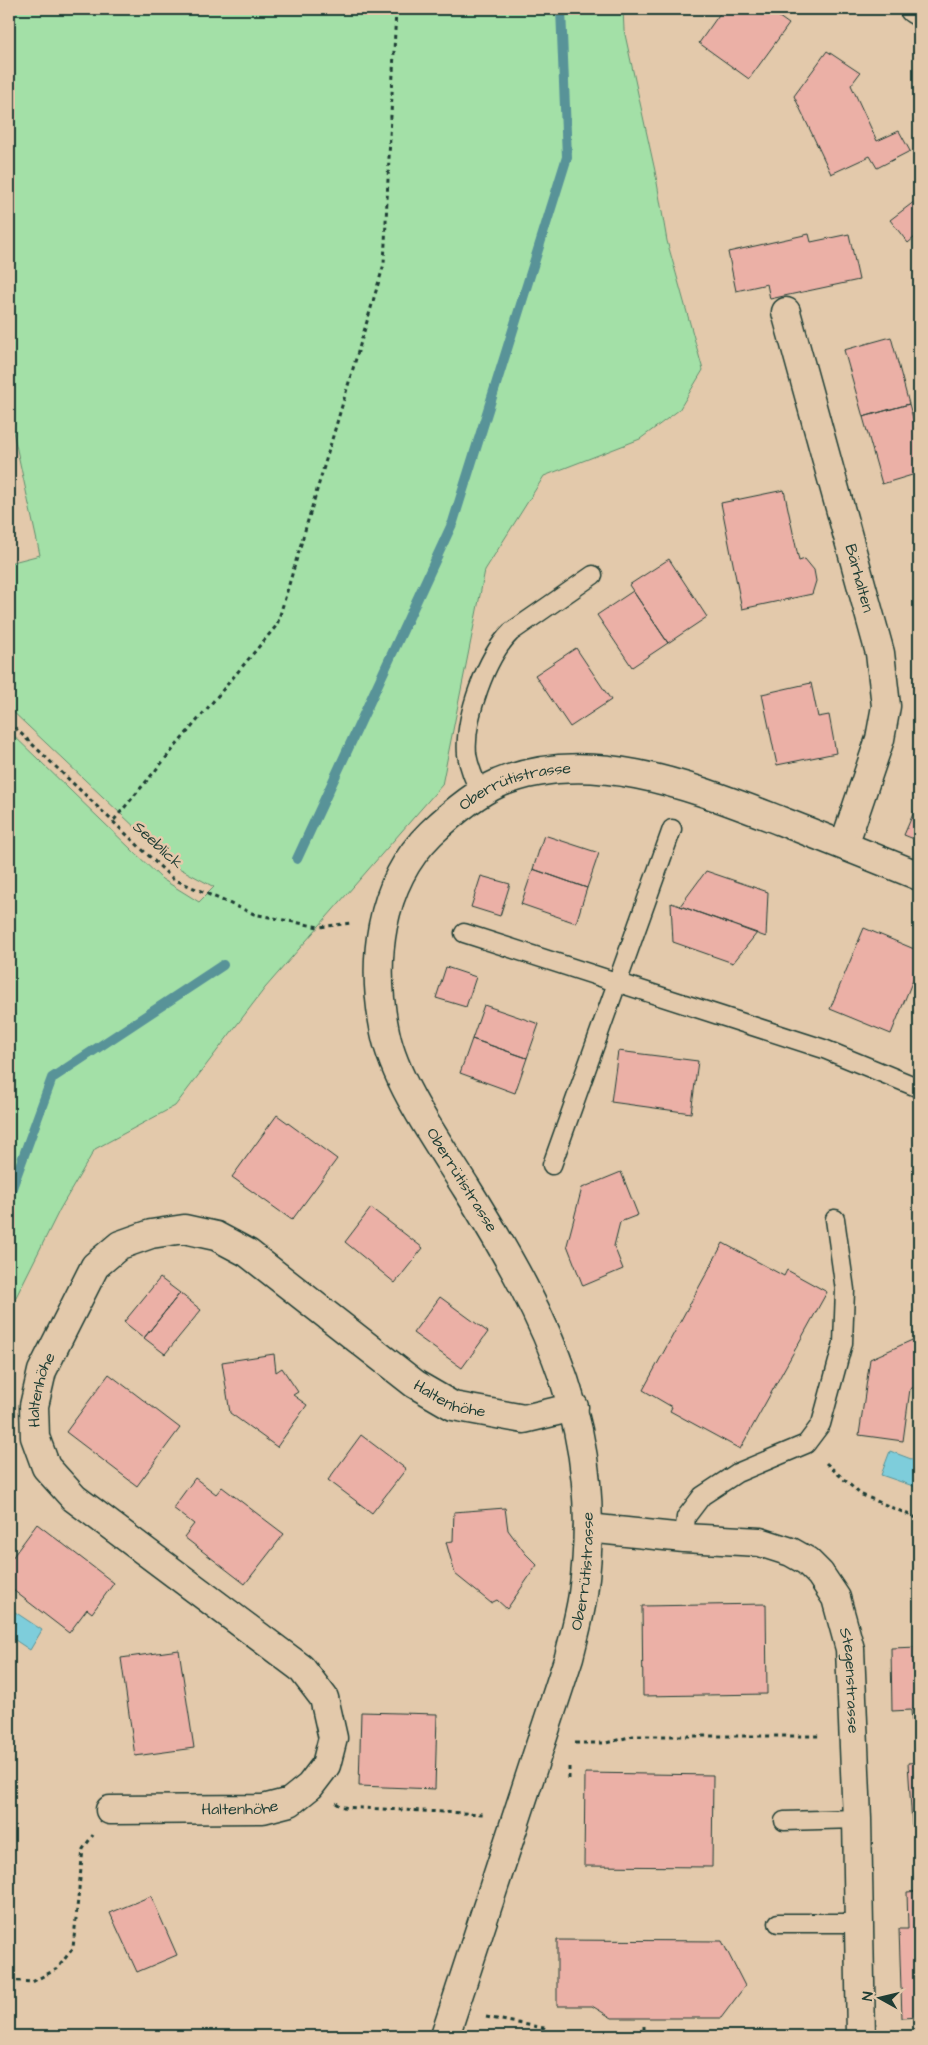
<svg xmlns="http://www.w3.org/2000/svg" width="928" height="2045" font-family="'Architects Daughter',sans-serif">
  <rect width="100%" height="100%" fill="#e3c9ab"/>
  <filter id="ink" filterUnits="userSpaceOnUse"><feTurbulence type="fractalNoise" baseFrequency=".02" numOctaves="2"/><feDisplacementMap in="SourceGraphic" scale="10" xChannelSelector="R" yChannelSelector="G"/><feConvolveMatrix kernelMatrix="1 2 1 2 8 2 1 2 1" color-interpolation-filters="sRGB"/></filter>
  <g filter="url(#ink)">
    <!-- green -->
    <path fill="#a3e0a7" stroke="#618e6e" d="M9,9H623L624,30L655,171L667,241L703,370L679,410L640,439L544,476L485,570L442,785L265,988L175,1106L95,1149L60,1209L9,1311V731L162,879L199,902L214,887L177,867L9,708V563L40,555L9,413Z"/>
    <!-- water -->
    <path fill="#7ecddb" stroke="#589398" d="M890,1451L919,1462V1488L881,1475Z
      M9,1608L42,1630L30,1650L9,1636Z"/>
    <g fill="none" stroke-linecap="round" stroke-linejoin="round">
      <!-- stream -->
      <path stroke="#589398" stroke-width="10" d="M297,859L453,522L567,157L561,9
        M9,1196L52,1078L223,965"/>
    </g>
    <!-- building -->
    <path fill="#ebb0a6" stroke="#1f3d34" d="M723,9H768L789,24L749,79L699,43Z
      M827,51L860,73L851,85L877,141L899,131L910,151L877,168L870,156L831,174L794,96Z
      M919,198V242L915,237L908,243L890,220Z
      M809,234L811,242L849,234L859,280L770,299L767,284L736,291L728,252Z
      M891,337L909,404L863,417L844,350Z
      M909,404L919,439V473L882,484L863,417Z
      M784,490L799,561L805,559L814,570L816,581L812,594L742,609L721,503Z
      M916,545H919V614Z
      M669,559L707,617L668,643L629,585Z
      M633,591L668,643L632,667L597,615Z
      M576,648L611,700L570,727L535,675Z
      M811,683L818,717L829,715L836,753L777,765L762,694Z
      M919,800V841L904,835Z
      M544,835L599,853L587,888L533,869Z
      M533,869L587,888L576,923L521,904Z
      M706,871L768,892L766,937L680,906Z
      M481,876L510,884L500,916L471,907Z
      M671,903L680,906L757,933L733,963L673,942Z
      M864,928L919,951V965L891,1034L830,1009Z
      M446,967L476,977L466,1007L436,998Z
      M484,1005L539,1024L527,1058L472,1039Z
      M472,1039L527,1058L515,1093L460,1073Z
      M618,1051L698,1061L691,1113L611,1102Z
      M277,1115L337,1159L292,1220L232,1177Z
      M621,1172L638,1215L620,1222L614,1246L623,1269L583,1286L567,1245L582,1188Z
      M371,1208L423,1248L395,1283L345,1242Z
      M723,1243L784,1276L787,1270L827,1292L740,1449L670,1411L672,1407L643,1390Z
      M160,1278L180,1293L144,1338L124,1322Z
      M180,1293L201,1310L165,1354L144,1338Z
      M440,1297L488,1332L462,1368L413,1333Z
      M919,1337V1385L910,1389L903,1441L859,1435L870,1359Z
      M274,1354L276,1372L282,1368L298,1392L293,1395L307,1405L277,1447L230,1413L222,1362Z
      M109,1374L180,1428L137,1486L66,1432Z
      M361,1435L406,1469L372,1513L328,1480Z
      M195,1478L216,1494L222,1487L284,1534L245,1584L184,1537L194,1524L173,1508Z
      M505,1508L508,1530L525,1553L537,1565L507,1609L497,1600L491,1603L455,1574L446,1542L453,1541L454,1512Z
      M37,1524L114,1583L92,1613L87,1609L69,1633L9,1587L11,1565L9,1562Z
      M766,1604L767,1694L643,1696L642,1606Z
      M919,1647V1723H912L911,1710L892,1711L891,1648Z
      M179,1650L194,1748L135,1756L121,1658Z
      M361,1712L437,1714L435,1789L359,1786Z
      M919,1762V1825H912L908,1763Z
      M585,1773L713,1775L712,1867L584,1866Z
      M919,1891V2017L902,2018L899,1929H908L907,1892Z
      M151,1896L177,1955L137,1972L110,1913Z
      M557,1940L722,1941L745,1986L721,2018H612L592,2006H557Z"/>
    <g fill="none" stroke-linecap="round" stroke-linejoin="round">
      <!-- service casing -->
      <g stroke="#1f3d34" stroke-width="21">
        <path id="service" d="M481,794C475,781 469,769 467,754C464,718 486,657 511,632L593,575
          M464,933L824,1049L919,1088
          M552,1165L672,829
          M684,1538L686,1517L702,1496L737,1473L806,1444L821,1424L843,1343L845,1290L835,1219
          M784,1821L857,1819
          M778,1923H859"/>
      </g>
      <!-- minor casing -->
      <g stroke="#1f3d34" stroke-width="31">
        <g id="minor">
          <path d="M914,9L919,12"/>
          <path id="s1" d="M786,312L880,653L886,706L880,739L844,845"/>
          <path id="s2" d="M588,1528L684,1538L760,1542L791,1552L807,1561L820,1574L836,1598L850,1649L857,1819L861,2036"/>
          <path id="s3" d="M110,1810L263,1809L290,1802L310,1786L326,1765L333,1738L324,1698L301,1668L74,1498L46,1467L35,1437L34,1406L42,1371L95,1266L120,1245L151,1234L184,1229L216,1236L248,1253L415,1384L453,1406L524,1419L574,1407"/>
          <path id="s4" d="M445,2036L569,1657C574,1636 580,1615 583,1594C605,1431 550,1323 467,1189C439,1144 395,1083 385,1032C371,963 378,885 431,833C450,815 474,794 499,783C591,745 695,788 781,821C827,839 873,857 919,876"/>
        </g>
      </g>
      <!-- path -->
      <path stroke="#1f3d34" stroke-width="3" stroke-dasharray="4 4" stroke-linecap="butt" d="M9,722L173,879L254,914L319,927L351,923
        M114,820L277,625L384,264L396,9
        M826,1463L860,1494L919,1519
        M575,1743H606L633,1736H821
        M569,1767V1781
        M336,1803L342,1807L483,1814
        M9,1980L32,1982L57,1969L73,1948L83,1849L93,1835
        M486,2017L544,2028L553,2036
        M644,2026V2036
        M574,2036L578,2032L582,2036"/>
      <!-- service -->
      <use href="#service" stroke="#e3c9ab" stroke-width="18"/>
      <!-- minor -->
      <use href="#minor" stroke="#e3c9ab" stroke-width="28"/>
    </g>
  </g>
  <g text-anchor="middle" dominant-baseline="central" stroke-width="5" stroke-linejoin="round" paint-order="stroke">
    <!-- street labels -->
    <g font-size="16" fill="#1f3d34" stroke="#e3c9ab">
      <text stroke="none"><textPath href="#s1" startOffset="276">Bärhalten</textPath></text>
      <text stroke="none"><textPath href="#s4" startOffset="1385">Oberrütistrasse</textPath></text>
      <text transform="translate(158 845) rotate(43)">Seeblick</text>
      <text transform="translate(462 1180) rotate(58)">Oberrütistrasse</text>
      <text stroke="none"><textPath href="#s3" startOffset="745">Haltenhöhe</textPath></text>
      <text stroke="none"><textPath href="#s3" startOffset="1300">Haltenhöhe</textPath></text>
      <text stroke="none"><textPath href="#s4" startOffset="486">Oberrütistrasse</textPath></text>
      <text stroke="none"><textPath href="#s2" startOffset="355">Stegenstrasse</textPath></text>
      <text stroke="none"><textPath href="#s3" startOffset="130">Haltenhöhe</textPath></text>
    </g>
  </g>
  <!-- margin -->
  <rect width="928" height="2045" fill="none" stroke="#e3c9ab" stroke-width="30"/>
  <rect x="15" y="15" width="898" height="2015" fill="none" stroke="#1f3d34" stroke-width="2" filter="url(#ink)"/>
  <!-- north arrow -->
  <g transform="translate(880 1998) rotate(278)" stroke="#e3c9ab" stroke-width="4" paint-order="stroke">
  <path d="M0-4L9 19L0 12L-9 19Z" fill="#1f3d34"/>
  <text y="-8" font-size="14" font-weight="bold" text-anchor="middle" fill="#1f3d34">N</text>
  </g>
</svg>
